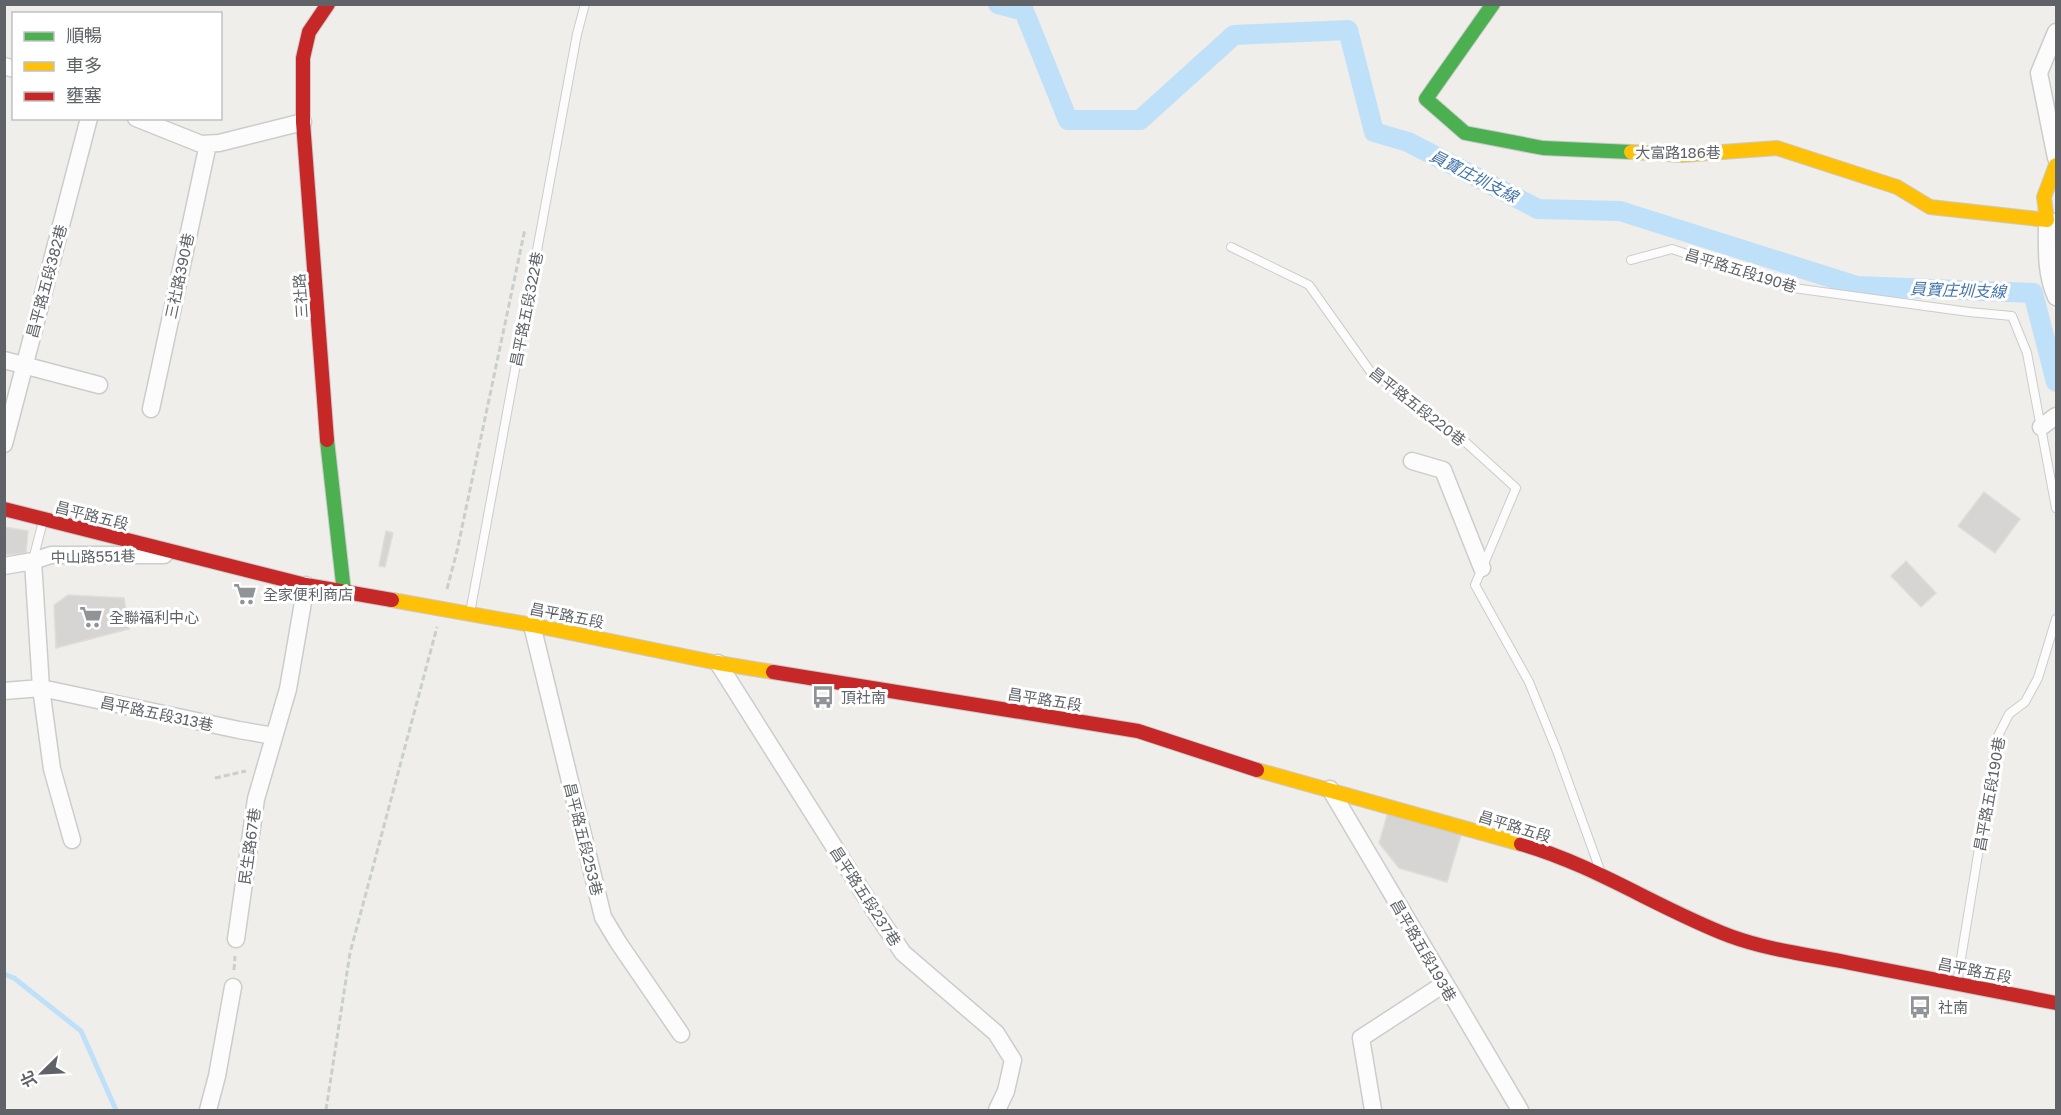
<svg xmlns="http://www.w3.org/2000/svg" width="2061" height="1115" font-family="'Golos Text','Noto Sans TC',sans-serif">
  <rect width="100%" height="100%" fill="#efeeea"/>
  <g fill="none" stroke-linecap="round" stroke-linejoin="round">
    <!-- stream -->
    <path stroke="#bfe0f9" stroke-width="5" d="M4,974L14,978L81,1031L116,1110"/>
    <!-- canal -->
    <path stroke="#bfe0f9" stroke-width="20" d="M998,4L1024,11L1068,120H1140L1234,35L1348,30L1374,132L1408,142L1538,209L1620,211L1857,286L2033,293L2056,382"/>
  </g>
  <!-- building -->
  <path fill="#d6d5d3" stroke="#deddd9" stroke-width="1.5" d="M1984,492L2020,519L1995,553L1958,526Z
    M4,527L28,531L26,553L4,555Z
    M386,531L393,533L385,567L379,566Z
    M1906,561L1936,593L1921,607L1891,576Z
    M68,595L124,598L129,629L56,648L54,605Z
    M1389,809L1462,832L1447,882L1399,868L1379,843Z"/>
  <g fill="none" stroke-linecap="round" stroke-linejoin="round">
    <!-- lane casing -->
    <g stroke="#cbcccc" stroke-width="10">
      <path id="lane" d="M1231,247L1309,285L1370,371L1451,429L1516,488L1475,585L1529,682L1557,751L1600,870
        M1631,260L1672,249L1786,287L1969,312L2012,316L2027,353L2056,508
        M33,560L43,521
        M470,613L577,34L585,4
        M1957,983L1997,738L2009,714L2025,702L2038,678L2056,619"/>
    </g>
    <!-- street casing -->
    <g stroke="#cbcccc" stroke-width="19">
      <path id="street" d="M2056,32L2039,73L2056,158
        M4,66L14,69
        M136,118L201,144L219,143L303,122
        M2056,223L2047,220C2047,247 2045,273 2056,297
        M4,360L99,385
        M151,409L208,144
        M2041,427L2056,416
        M4,444L89,118
        M1412,461L1443,470L1482,568
        M33,561L41,688L52,769L72,840
        M4,566L33,561L51,555H164
        M532,625L603,917L618,942L681,1034
        M718,663L874,910L903,953L996,1033L1013,1060L1006,1091L997,1110
        M4,691L41,688L239,730L274,736
        M1330,789L1520,1110
        M236,939L256,799L288,689L306,585
        M208,1110L217,1076L233,987
        M1373,1110L1361,1038L1444,984"/>
    </g>
    <!-- fast casing -->
    <g stroke="#cacacb" stroke-width="16">
      <path id="fast" d="M1493,4L1426,99L1465,133L1543,148L1631,152
        M327,440L344,592"/>
    </g>
    <!-- slow casing -->
    <g stroke="#cacacb" stroke-width="16">
      <path id="slow" d="M1631,152L1682,155L1777,148L1897,187L1930,207L2047,220L2044,197L2056,165
        M392,600L532,625L718,663L773,672
        M1257,770L1521,844"/>
    </g>
    <!-- jam casing -->
    <g stroke="#cacacb" stroke-width="16">
      <path id="jam" d="M327,440L303,122V58L309,32L328,4
        M4,509L306,585L392,600
        M773,672L1138,731L1257,770
        M1521,844C1595,865 1659,909 1730,936C1768,950 1810,955 1850,963C1919,976 1987,990 2056,1003"/>
    </g>
    <!-- path -->
    <path stroke="#cacfcc" stroke-width="3" stroke-dasharray="6 3" stroke-linecap="butt" d="M447,589L457,551L525,229
      M215,778L246,771
      M234,970L235,956
      M326,1110L350,953L437,627"/>
    <!-- lane -->
    <use href="#lane" stroke="#fdfcfc" stroke-width="8"/>
    <!-- street -->
    <use href="#street" stroke="#fdfcfc" stroke-width="16"/>
    <!-- fast -->
    <use href="#fast" stroke="#4caf50" stroke-width="14"/>
    <!-- slow -->
    <use href="#slow" stroke="#ffc107" stroke-width="14"/>
    <!-- jam -->
    <use href="#jam" stroke="#c62828" stroke-width="14"/>
  </g>
  <!-- icons -->
  <defs>
    <g id="supermarket-bare" transform="scale(1.8)"><path d="M-6-5.5h2.5l.6 2H6L4.5 2H-2.5L-4.4-4H-6ZM-1.5 3.2a1.3 1.3 0 1 0 .1 0ZM3 3.2a1.3 1.3 0 1 0 .1 0Z" fill="#919496" stroke="#fff" stroke-width="2.5" paint-order="stroke"/></g>
    <g id="bus-bare" transform="scale(1.8)"><path d="M-5-6H5V4H4V6H2V4H-2V6H-4V4H-5ZM-3.5-4V0h7V-4ZM-3.5 1.2v1.5H-2V1.2ZM2 1.2v1.5H3.5V1.2Z" fill="#919496" stroke="#fff" stroke-width="2.5" paint-order="stroke"/></g>
  </defs>
  <g fill-rule="evenodd">
    <use href="#supermarket-bare" x="245" y="594"/>
    <use href="#supermarket-bare" x="91" y="617"/>
    <use href="#bus-bare" x="823" y="697"/>
    <use href="#bus-bare" x="1920" y="1007"/>
  </g>
  <g text-anchor="middle" dominant-baseline="central" stroke-width="6" stroke-linejoin="round" paint-order="stroke">
    <!-- street labels -->
    <g font-size="15" fill="#5f6368" stroke="#fff">
      <text x="1678" y="152">大富路186巷</text>
      <text transform="translate(1741 270) rotate(17)">昌平路五段190巷</text>
      <text transform="translate(179 276) rotate(-78)">三社路390巷</text>
      <text transform="translate(46 281) rotate(-75)">昌平路五段382巷</text>
      <text transform="translate(300 296) rotate(-94)">三社路</text>
      <text transform="translate(526 309) rotate(-79)">昌平路五段322巷</text>
      <text transform="translate(1418 406) rotate(38)">昌平路五段220巷</text>
      <text transform="translate(92 515) rotate(14)">昌平路五段</text>
      <text transform="translate(93 556) rotate(-1)">中山路551巷</text>
      <text transform="translate(567 615) rotate(11)">昌平路五段</text>
      <text transform="translate(1045 699) rotate(9)">昌平路五段</text>
      <text transform="translate(157 713) rotate(12)">昌平路五段313巷</text>
      <text transform="translate(1989 794) rotate(-80)">昌平路五段190巷</text>
      <text transform="translate(1515 826) rotate(17)">昌平路五段</text>
      <text transform="translate(584 839) rotate(76)">昌平路五段253巷</text>
      <text transform="translate(249 846) rotate(-82)">民生路67巷</text>
      <text transform="translate(866 896) rotate(57)">昌平路五段237巷</text>
      <text transform="translate(1424 950) rotate(60)">昌平路五段193巷</text>
      <text transform="translate(1975 970) rotate(11)">昌平路五段</text>
    </g>
    <!-- poi labels -->
    <g font-size="15" fill="#5f6368" stroke="#fff" text-anchor="start">
      <text x="263" y="594">全家便利商店</text>
      <text x="109" y="617">全聯福利中心</text>
      <text x="841" y="697">頂社南</text>
      <text x="1938" y="1007">社南</text>
    </g>
    <!-- water labels -->
    <g font-size="16" font-style="italic" fill="#4174aa" stroke="#fff">
      <text transform="translate(1474 176) rotate(27)">員寶庄圳支線</text>
      <text transform="translate(1958 290) rotate(2)">員寶庄圳支線</text>
    </g>
  </g>
  <!-- border -->
  <rect width="2061" height="1115" fill="none" stroke="#5f6368" stroke-width="12"/>
  <!-- legend -->
  <rect x="12" y="12" width="210" height="108" fill="#ffffff" stroke="#bfc1c3" stroke-width="1.5"/>
  <rect x="24" y="32" width="30" height="9" fill="#4caf50" stroke="#bfc1c3" stroke-width="1.5"/>
  <text x="66" y="42" font-size="18" fill="#5f6368">順暢</text>
  <rect x="24" y="62" width="30" height="9" fill="#ffc107" stroke="#bfc1c3" stroke-width="1.5"/>
  <text x="66" y="72" font-size="18" fill="#5f6368">車多</text>
  <rect x="24" y="92" width="30" height="9" fill="#c62828" stroke="#bfc1c3" stroke-width="1.5"/>
  <text x="66" y="102" font-size="18" fill="#5f6368">壅塞</text>
  <!-- north arrow -->
  <g transform="translate(42 1073) rotate(246)" stroke="#ffffff" stroke-width="4.5" paint-order="stroke">
  <path d="M0-4.5L10 22L0 15L-10 22Z" fill="#5f6368"/>
  <text y="-9" font-size="16" font-weight="bold" text-anchor="middle" fill="#5f6368">北</text>
  </g>
</svg>
